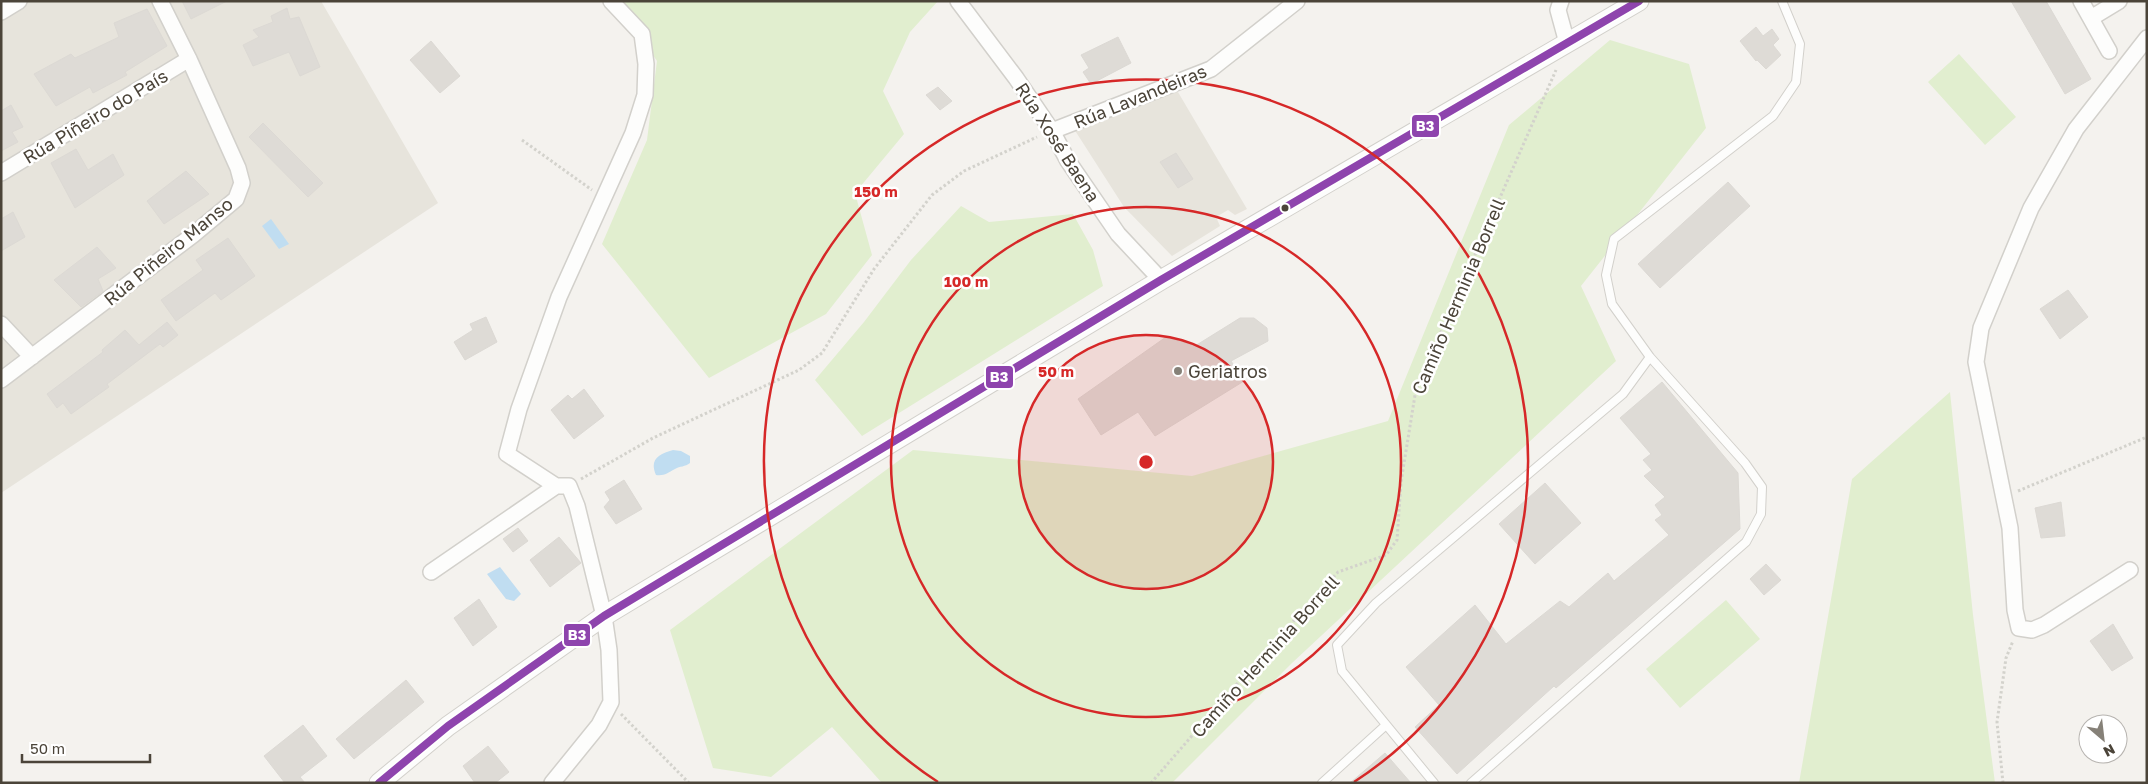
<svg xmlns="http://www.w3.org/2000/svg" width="2148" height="784" font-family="'Golos Text',sans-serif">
  <rect width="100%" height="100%" fill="#f4f2ee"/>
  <!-- residential -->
  <path fill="#e7e4dc" d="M1,1H321L438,203L1,493Z
    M1175,87L1247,209L1235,215L1228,210L1216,217L1220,226L1172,256L1124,207L1074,129Z"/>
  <!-- green -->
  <path fill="#e1eecf" d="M616,1H938L910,32L883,91L904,134L855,193L872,255L826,314L709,378L602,244L647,140L657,61Z
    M1610,40L1689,64L1706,128L1581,286L1616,361L1292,663L1172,783H882L832,727L771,777L713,768L670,630L913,450L1192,476L1388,421L1509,125Z
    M1959,54L2016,117L1985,145L1928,82Z
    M961,206L989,222L1073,214L1093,250L1103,286L862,436L815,380L864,322L911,260Z
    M1950,392L1973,615L1995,783H1799L1852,479Z
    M1726,600L1760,639L1680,708L1646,669Z"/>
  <!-- water -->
  <path fill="#c0ddf1" d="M271,219L289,244L279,249L262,226Z
    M673,450L681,451L690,456V463C685,467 680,466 675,469C667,473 665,476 656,475C649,459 659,454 673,450Z
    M500,567L521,594L514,601L506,599L487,574Z"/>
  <!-- building -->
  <path fill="#dedbd6" stroke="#dcd9d4" d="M182,1H227L191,19Z
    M2011,1H2046L2091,79L2065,94Z
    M287,8L290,19L299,17L320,67L300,76L289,52L253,66L243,45L259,37L253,30L273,22L271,16Z
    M147,9L167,46L125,72L127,75L93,93L90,87L56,106L34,74L71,54L75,58L119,37L114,23Z
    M1756,27L1763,36L1772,29L1779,39L1773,45L1781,55L1766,69L1757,60L1756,61L1740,41Z
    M1118,37L1131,63L1091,84L1083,72L1089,68L1081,55Z
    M431,41L460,76L440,93L410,60Z
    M938,87L952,101L940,110L926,95Z
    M11,105L23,127L12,132L18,142L1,151V111Z
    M263,123L323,183L308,197L249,137Z
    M76,149L88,170L113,154L124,175L75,208L51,163Z
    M1176,153L1193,179L1178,188L1160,162Z
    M186,171L209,194L164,224L147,201Z
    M1728,182L1750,206L1660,288L1638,264Z
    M13,212L25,237L1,251V219Z
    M228,238L255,276L221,300L215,293L176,321L161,300L203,270L196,260Z
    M97,247L116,268L98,279L103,291L81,307L54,280Z
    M2068,290L2088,317L2060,339L2040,309Z
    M486,317L497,342L465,360L454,342L473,330L470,324Z
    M1240,318H1254L1267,328L1268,341L1231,361L1244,381L1155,436L1138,412L1101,435L1078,399L1166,337L1195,346Z
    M167,322L178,335L163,347L160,344L107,384L109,387L71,414L63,403L57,408L47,394L103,352L102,350L125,330L139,345Z
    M1662,382L1738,473L1740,529L1556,688L1554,686L1457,774L1415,727L1439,705L1406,667L1475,605L1506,644L1560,601L1569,607L1608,573L1614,581L1669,535L1655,520L1662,515L1655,505L1665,497L1644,476L1652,470L1643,460L1651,454L1620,418Z
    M584,389L604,416L574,439L551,410L568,395L572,399Z
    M624,480L642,509L616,524L604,507L610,500L605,492Z
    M1545,483L1581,523L1535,564L1499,524Z
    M2061,502L2065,536L2041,538L2035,508Z
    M518,528L528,541L513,552L503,539Z
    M559,537L581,563L550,587L530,560Z
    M1766,564L1781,580L1764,595L1750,579Z
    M479,599L497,627L473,646L454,618Z
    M2113,624L2133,658L2112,671L2090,641Z
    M406,680L424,702L354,759L336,739Z
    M303,725L327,756L300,777L305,783H285L264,756Z
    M488,746L509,772L495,783H475L463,766Z
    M1385,753L1411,783H1350Z"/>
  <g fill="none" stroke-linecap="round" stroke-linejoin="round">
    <!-- service casing -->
    <g stroke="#d2d0cb" stroke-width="10">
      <path id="service" d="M1322,783L1386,725
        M1434,783L1342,671L1337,645L1376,603L1623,394L1650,357
        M1471,783L1746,542L1761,514L1762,487L1745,463L1650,357L1612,304L1606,275L1614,239L1773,116L1796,82L1800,44L1782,1"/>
    </g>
    <!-- minor casing -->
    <g stroke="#d2d0cb" stroke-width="18">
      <path id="minor" d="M958,1L1016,78L1052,131L1068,161L1118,234L1161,280
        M1561,1L1558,10L1567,43
        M2081,1L2109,51
        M1,12L19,1
        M2091,18L2119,1
        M1052,131L1211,69L1297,1
        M1,173L189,59
        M1,324L32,357
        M1,380L193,235L236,199L242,183L238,168L189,59L160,1
        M2130,570L2044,625L2032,630L2019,628L2015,610L2010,528L1976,362L1981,328L2031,208L2076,129L2147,38
        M431,572L556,486
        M552,783L599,725L611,702L609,650L604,616L577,506L569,486H556L507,454L519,409L559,297L633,133L645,95L646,64L642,34L611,1"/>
    </g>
    <!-- tertiary casing -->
    <g stroke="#d2d0cb" stroke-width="21">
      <path id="tertiary" d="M379,783L448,726L604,616L1161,280L1639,1"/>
    </g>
    <!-- path -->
    <path stroke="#d3d2cc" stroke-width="3" stroke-dasharray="2.5 2.5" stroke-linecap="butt" d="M522,140L592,190
      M581,479L653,438L799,370L822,353L874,269L932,195L964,171L1037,137
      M2018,491L2147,437
      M621,714L689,783
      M1151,783L1250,669L1338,572L1386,555L1397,540L1401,482L1416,389L1556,70
      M2003,783L1997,722L2006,658L2013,641"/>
    <!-- service -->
    <use href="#service" stroke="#fdfdfc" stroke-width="8"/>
    <!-- minor -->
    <use href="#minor" stroke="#fdfdfc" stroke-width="15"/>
    <!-- tertiary -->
    <use href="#tertiary" stroke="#fdfdfc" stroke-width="19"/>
    <!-- bus-1 casing -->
    <g stroke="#fff" stroke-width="11">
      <path id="bus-1" d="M379,783L448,726L604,616L1161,280L1639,1"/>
    </g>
    <!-- bus-1 -->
    <use href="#bus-1" stroke="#8e44ad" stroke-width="8"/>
  </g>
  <!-- distance rings -->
  <circle cx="1146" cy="462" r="127" fill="#d62828" fill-opacity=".12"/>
  <g fill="none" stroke="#d62828" stroke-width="2.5">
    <circle cx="1146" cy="462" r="127"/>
    <circle cx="1146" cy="462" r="255"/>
    <path d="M938 782A382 382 0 1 1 1354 782"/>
  </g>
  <!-- markers -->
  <circle fill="#4b4439" stroke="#fff" stroke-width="2" cx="1285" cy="208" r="4.5"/>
  <circle fill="#868178" stroke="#fff" stroke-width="2" cx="1178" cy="371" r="5"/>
  <g text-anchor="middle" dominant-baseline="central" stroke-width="5" stroke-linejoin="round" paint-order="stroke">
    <!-- street labels -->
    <g font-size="18" fill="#4b4439" stroke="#fff">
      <text transform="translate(1140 96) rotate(-22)">Rúa Lavandeiras</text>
      <text transform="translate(95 116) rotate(-31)">Rúa Piñeiro do País</text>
      <text transform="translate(1058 142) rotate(57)">Rúa Xosé Baena</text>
      <text transform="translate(168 251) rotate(-39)">Rúa Piñeiro Manso</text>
      <text transform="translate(1458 296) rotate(-67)">Camiño Herminia Borrell</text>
      <text transform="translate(1265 656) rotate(-48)">Camiño Herminia Borrell</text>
    </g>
    <!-- poi labels -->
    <g font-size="18" fill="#4b4439" stroke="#fff" text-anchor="start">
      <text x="1188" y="371">Geriatros</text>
    </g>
  </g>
  <circle cx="1146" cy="462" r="8" fill="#d62828" stroke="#fff" stroke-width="2.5"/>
  <g font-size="15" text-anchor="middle" font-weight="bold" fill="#d62828" stroke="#fff" stroke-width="5" stroke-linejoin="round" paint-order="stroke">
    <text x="876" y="197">150 m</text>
    <text x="966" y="287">100 m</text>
    <text x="1056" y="377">50 m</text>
  </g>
  <g stroke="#fff" stroke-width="2">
    <rect x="1411" y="114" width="29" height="24" rx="5" fill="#8e44ad"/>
    <rect x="985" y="365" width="29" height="24" rx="5" fill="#8e44ad"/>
    <rect x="563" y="623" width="28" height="24" rx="5" fill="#8e44ad"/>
  </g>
  <g font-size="14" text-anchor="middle" font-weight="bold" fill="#fff">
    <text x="1425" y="131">B3</text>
    <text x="999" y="382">B3</text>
    <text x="577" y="640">B3</text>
  </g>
  <!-- border -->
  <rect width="2148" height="784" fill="none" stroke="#4b4439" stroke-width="5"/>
  <!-- north arrow -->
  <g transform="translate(2103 739) rotate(152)"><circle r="24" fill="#ffffff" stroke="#b7b4b0"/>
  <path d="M0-4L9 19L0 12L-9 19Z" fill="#868178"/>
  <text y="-8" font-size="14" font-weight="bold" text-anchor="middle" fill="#4b4439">N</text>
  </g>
  <!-- scale -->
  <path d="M22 754v8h128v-8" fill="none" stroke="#4b4439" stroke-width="2.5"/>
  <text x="30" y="754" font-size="15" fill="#4b4439" stroke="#ffffff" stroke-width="4" paint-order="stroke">50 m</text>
</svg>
